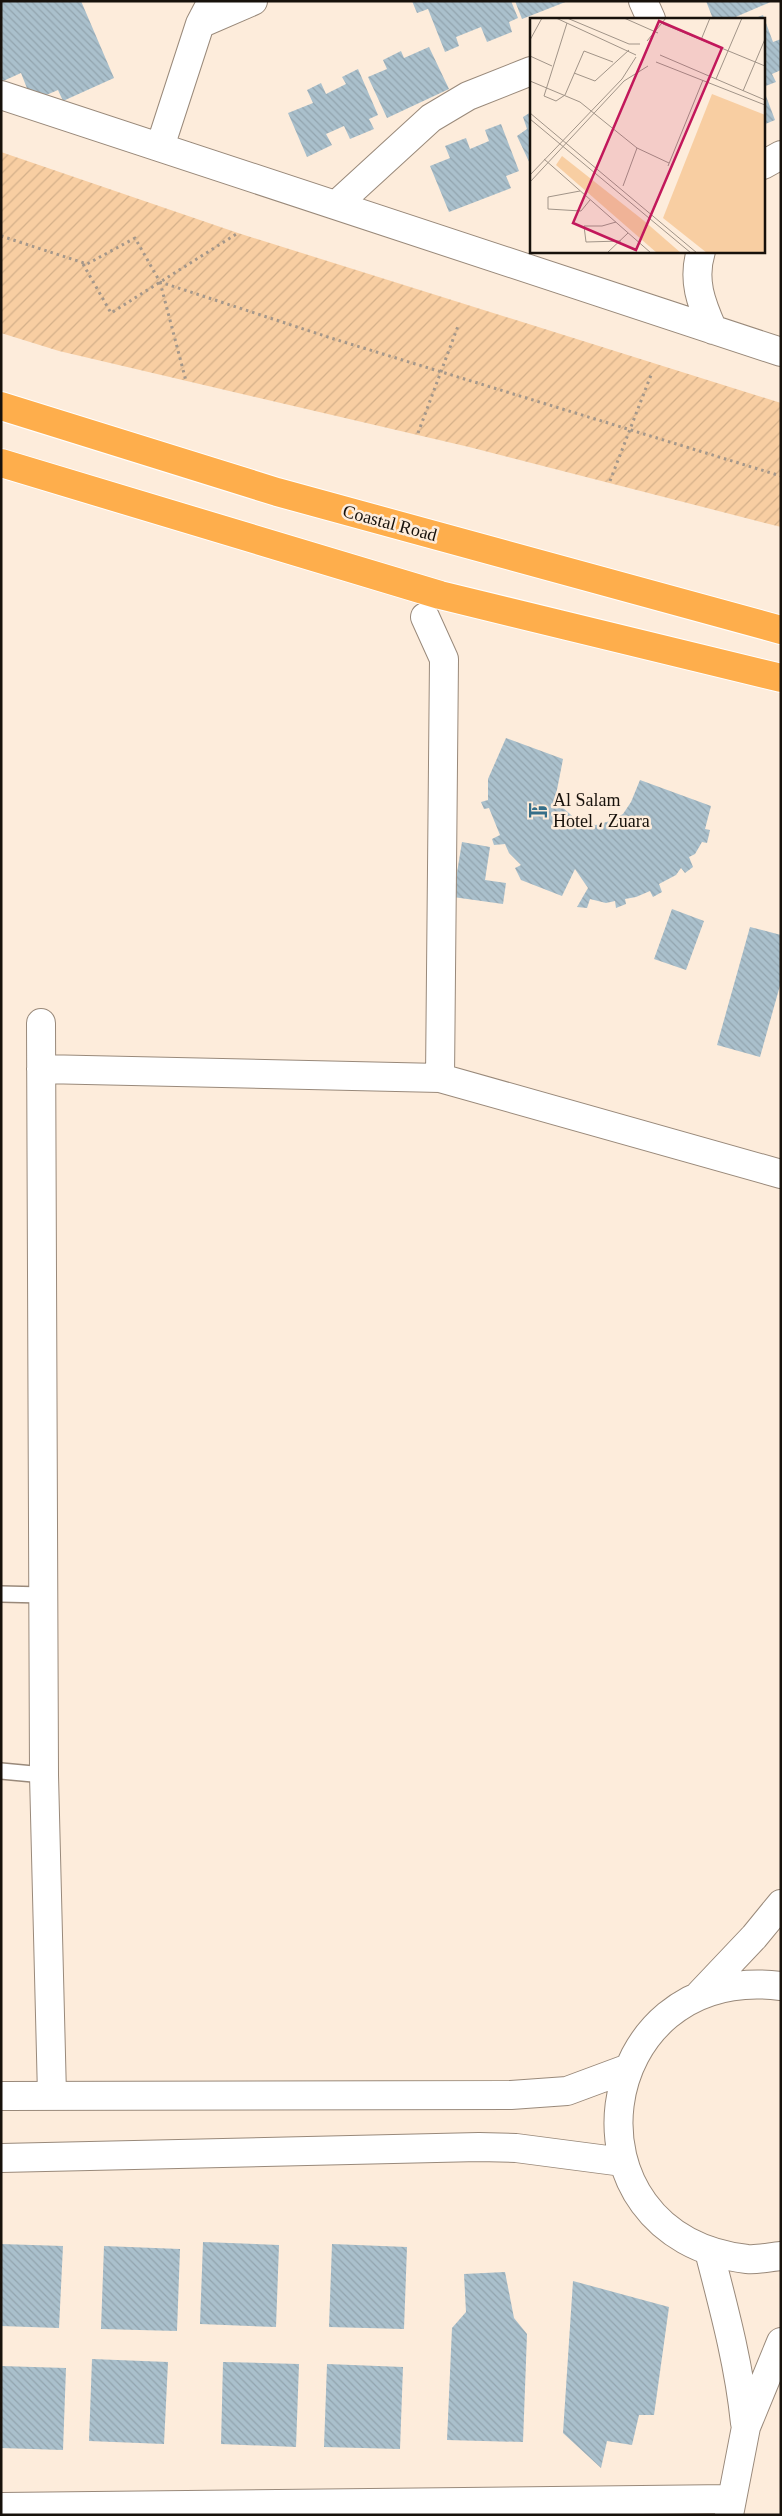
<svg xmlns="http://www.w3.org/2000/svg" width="782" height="2516" font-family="Georgia,serif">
  <defs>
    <pattern id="garden-furrows" width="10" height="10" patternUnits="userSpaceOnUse" patternTransform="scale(1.25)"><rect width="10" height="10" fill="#f8cea2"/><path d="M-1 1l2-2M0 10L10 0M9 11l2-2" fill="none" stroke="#d4b08a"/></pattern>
    <pattern id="building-back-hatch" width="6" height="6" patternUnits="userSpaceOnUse" patternTransform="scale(1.25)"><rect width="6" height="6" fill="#aac0cc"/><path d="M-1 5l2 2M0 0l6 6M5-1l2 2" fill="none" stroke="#92a4ae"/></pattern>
  </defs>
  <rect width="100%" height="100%" fill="#fdecdb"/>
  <!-- garden -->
  <path fill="url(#garden-furrows)" d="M1,152L238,233L781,403V527L469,447L59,351L1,333Z"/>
  <!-- building -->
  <path fill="url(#building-back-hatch)" d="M1,1H81L114,78L63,101L58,90L32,101L21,73L1,82Z
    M412,1H511L518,18L509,22L512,32L487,42L481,27L456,37L459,46L445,52L428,9L417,13Z
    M515,1H568L522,19Z
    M706,1H773L731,19H713Z
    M763,15L773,42L781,39V70L772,74L776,82L763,87V19H753Z
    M429,47L449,89L387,118L368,77L387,69L383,60L401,51L404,58Z
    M358,69L378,115L369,119L374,129L350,139L344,126L326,134L332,145L307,157L288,113L313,103L307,90L321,83L326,94L346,84L342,77Z
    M766,96L775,120L763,125V97Z
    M531,112V166L517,136L527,129L523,117Z
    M501,124L519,171L506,176L511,188L449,212L430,166L450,158L445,146L466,138L470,149L489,141L485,130Z
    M506,738L563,759L556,795L561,806L580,823L596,825L610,821L623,814L631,802L640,780L711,806L705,829L710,830L707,843L702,842L695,854L689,857L693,867L685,873L681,868L676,875L659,884L662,892L653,897L650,891L636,897L625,899L626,904L616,908L615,901L606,903L590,899L587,908L577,907L588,888L575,869L562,896L521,880L515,868L521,865L509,853L505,844L494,845L492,839L500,835L489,808L484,809L481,802L488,800V779Z
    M462,842L490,847L485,880L506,883L503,904L453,897Z
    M672,909L704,921L686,970L654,959Z
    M750,927L781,935V982L760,1057L717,1045Z
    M203,2242L279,2245L276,2327L200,2324Z
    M1,2244L63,2246L59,2328L1,2326Z
    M332,2244L407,2247L404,2329L329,2327Z
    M104,2246L180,2249L177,2331L101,2329Z
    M505,2272L514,2318L527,2334L523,2442L447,2440L452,2328L466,2312L464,2274Z
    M573,2281L669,2307L654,2415H639L632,2445L607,2441L601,2468L563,2433Z
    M92,2359L168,2362L164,2444L89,2441Z
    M223,2362L299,2364L296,2447L221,2444Z
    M327,2364L403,2367L400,2449L324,2447Z
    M1,2366L66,2368L63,2450L1,2448Z"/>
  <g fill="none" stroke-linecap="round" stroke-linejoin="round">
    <!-- lane casing -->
    <g stroke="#99897a" stroke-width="18">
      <path id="lane" d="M1,1594L43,1595
        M1,1771L44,1775"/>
    </g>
    <!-- street casing -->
    <g stroke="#99897a" stroke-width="30">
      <path id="street" d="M643,1L651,19
        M200,24L253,1
        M1,95L781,352
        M160,147L200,24L212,1
        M763,165L781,155
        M336,205L431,118L468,96L531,71
        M701,251C692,280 701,303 713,330
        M425,617L444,659L440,1078
        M41,1023L44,1775L52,2095
        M41,1069L440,1078L781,1174
        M709,2251C724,2309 739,2364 745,2423
        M1,2507L730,2499
        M729,2515L746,2427L781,2342"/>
    </g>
    <!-- secondary casing -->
    <g stroke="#99897a" stroke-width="30">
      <path id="secondary" d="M781,1986C589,1962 554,2236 747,2259C758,2260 770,2257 781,2256
        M700,1994L754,1937L781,1904
        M1,2096L511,2095L567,2091L629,2068
        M1,2158L479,2147L516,2148L623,2162"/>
    </g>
    <!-- highway casing -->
    <g stroke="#fff" stroke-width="30">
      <path id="highway" d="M1,406L277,492L781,630
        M1,463L440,595L781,678"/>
    </g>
    <!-- path -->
    <path stroke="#a4978a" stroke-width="3" stroke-dasharray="2.5 4" stroke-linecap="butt" d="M1,236L87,264L135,238L160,282L334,339L781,476
      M83,264L111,313L238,233
      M160,282L186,381
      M418,433L458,326
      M610,481L651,375"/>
    <!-- lane -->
    <use href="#lane" stroke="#fff" stroke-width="15"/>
    <!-- street -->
    <use href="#street" stroke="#fff" stroke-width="28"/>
    <!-- secondary -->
    <use href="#secondary" stroke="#fff" stroke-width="28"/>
    <!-- highway -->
    <use href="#highway" stroke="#feae4c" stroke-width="28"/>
  </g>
  <!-- icons -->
  <defs>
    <g id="hotel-bare" transform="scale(1.5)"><path d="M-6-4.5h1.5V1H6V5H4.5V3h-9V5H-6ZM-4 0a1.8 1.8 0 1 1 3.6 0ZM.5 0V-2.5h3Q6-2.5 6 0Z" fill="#366e88" stroke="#fdecdb" stroke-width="2.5" paint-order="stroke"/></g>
  </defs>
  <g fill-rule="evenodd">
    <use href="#hotel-bare" x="538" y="810"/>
  </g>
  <g text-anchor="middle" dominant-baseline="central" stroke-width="5" stroke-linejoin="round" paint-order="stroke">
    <!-- street labels -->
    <g font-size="18" fill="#17110b" stroke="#fdecdb">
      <text transform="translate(390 523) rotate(15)">Coastal Road</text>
    </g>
    <!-- poi labels -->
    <g font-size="18" fill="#17110b" stroke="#fdecdb" text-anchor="start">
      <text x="553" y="800">Al Salam<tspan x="553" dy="21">Hotel ، Zuara</tspan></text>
    </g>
  </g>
  <!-- overview -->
  <g transform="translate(530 18)">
    <rect width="235" height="235" fill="#fdecdb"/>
    <path d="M182,76L235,97V235H177L133,200Z" fill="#f8cea2"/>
    <path d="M32,138L113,202L151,235H127L26,147Z" fill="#f8cea2"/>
    <path fill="none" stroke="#a19488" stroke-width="1" d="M26,0L106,37M37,0L99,26H110M94,0L128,15M37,5L14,78L26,83L35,77L54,33L83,44M133,6L235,48M0,22L12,0M171,22L180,0M117,23L136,0M130,37L235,82M0,38L22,48M126,44L235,87M44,55L65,63L99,32M186,61L212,0M0,63L50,84L107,130L139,145M213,73L235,21M0,95L167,235M0,101L161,235M14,141L121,235M138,148L173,62M0,157L92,61L106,39M0,164L94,63L118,48M93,168L107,130M50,173L18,179V191L51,193L60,182M86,204L72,208H54L56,224L91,223M77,235L98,215"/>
    <path fill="#c2185b" fill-opacity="0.15" stroke="#c2185b" stroke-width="2.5" d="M129,3L192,30L106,232L43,205Z"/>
    <rect width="235" height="235" fill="none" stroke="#17110b" stroke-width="2.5"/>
  </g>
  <!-- border -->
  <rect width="782" height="2516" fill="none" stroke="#17110b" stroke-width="5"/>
</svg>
